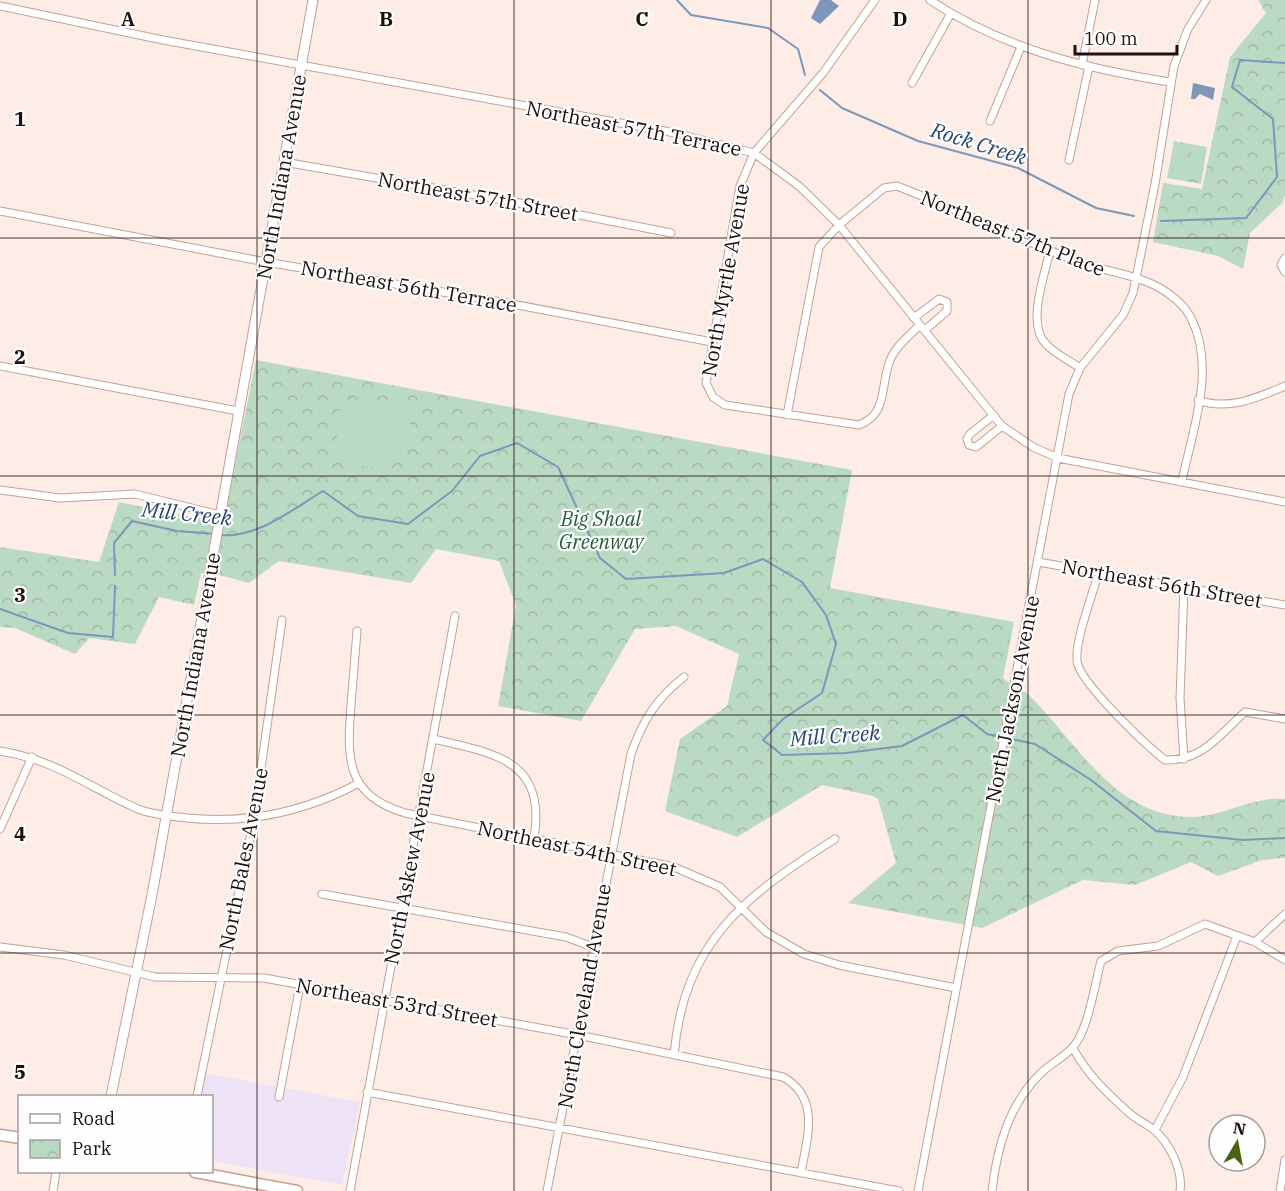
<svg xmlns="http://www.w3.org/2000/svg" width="1285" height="1191" font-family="'IBM Plex Serif',serif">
  <defs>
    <pattern id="park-crowns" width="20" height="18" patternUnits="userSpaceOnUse" patternTransform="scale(1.5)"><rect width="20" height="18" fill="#bbdac4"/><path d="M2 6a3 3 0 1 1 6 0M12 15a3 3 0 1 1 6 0" fill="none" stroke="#a0baa7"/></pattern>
  </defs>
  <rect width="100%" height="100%" fill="#feede6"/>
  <!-- commercial -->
  <path fill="#eee2f6" d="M204,1073L360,1102L342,1185L212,1161V1096H200Z"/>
  <!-- park -->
  <path fill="url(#park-crowns)" d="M1258,0H1285V195L1282,203L1250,233L1243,269L1218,256L1153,242L1163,183L1202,189L1230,57L1266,13Z
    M1174,141L1207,147L1201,184L1167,178Z
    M256,360L852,470L830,588L1014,622L1003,678C1011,685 1022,689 1030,696C1078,744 1115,817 1192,817C1222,817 1252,796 1285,799V858L1262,860L1218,876L1191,862L1135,885L1083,880L982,928L848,903L896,863L878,799L873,796L822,785L737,837L665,811L680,739L727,706L739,654L676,626L635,629L581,721L498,706L516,605L499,561L436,549L411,583L279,561L249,583L216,574L201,573L194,605L159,597L135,644L89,638L75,654L15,628L0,627V547L99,562L119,502L223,523Z"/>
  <!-- pitch -->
  <path fill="#bbdac4" d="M1177,148L1189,150L1184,174L1173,172Z
    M1192,151L1203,153L1199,177L1188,175Z
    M346,402L408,410C412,421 410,436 404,446C387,476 364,467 335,460L340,406Z"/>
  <!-- water -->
  <path fill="#7e96b9" d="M820,0H831L839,6L820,24L811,18Z
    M1193,83L1215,88L1213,100L1200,94L1195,99H1191Z"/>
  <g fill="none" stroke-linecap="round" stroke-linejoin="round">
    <!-- stream -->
    <path stroke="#7e96b9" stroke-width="2" d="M677,0L691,15L768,28L798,49L805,75
      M820,90L842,108L918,141L1018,168L1096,208L1134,216
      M1161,221L1246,218L1277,177L1273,119L1232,87L1240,60L1285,63
      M221,535C258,538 293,509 323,491L358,516L408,524L452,491L480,456L517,443L558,467L600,558L626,579L724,573L763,559L802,582L826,615L836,644L822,693L783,719L763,740L782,755L846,753L902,746L963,715L987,734L1035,744L1091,780L1156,831L1243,840L1285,838
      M115,575L114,543L132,521L177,531L215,534
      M0,609L68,633L113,637L115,586"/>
    <!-- street casing -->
    <g stroke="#c6a091" stroke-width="9">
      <path id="street" d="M875,0L823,73L754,153L740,186L706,383L713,397L725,405L859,425C890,414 879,381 892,356C898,344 910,335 920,325
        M930,0C1002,48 1086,69 1170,82
        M0,6L163,40L670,132L754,153L799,186L839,225L1002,426L1033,447L1058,458L1285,502
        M1082,65L1095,0
        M912,83L951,13
        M990,121L1021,47
        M1069,160L1089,66
        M284,162L514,202L671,233
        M0,211L266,262L507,303L712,342
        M1050,250C1045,275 1026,324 1046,344C1055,354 1069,360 1080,368
        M1285,258L1281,265L1285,272
        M914,318L939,299L947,302V311L925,330
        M0,366L238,411
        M1198,400C1228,411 1257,398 1285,386
        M787,415L819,247L839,225L884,188L897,186C956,209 1014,237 1074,260C1100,271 1131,273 1156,286C1170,293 1186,306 1192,320C1216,369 1192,432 1182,481
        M994,415L970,434L967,439L969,445L976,447L1002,426
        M0,490L60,498L135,494L220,515
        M1038,562L1285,605
        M1099,571C1093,594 1075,639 1077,661C1079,682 1147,746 1165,760C1203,761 1219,735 1245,712L1285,719
        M1184,588L1180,698L1184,759
        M357,631C355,656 353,680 351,705C347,758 345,795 405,813L674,867L720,887L766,932L804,954L839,965L956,988
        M433,739C494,753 547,760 534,838
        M0,751C57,760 88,787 138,809C153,815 171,816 187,818C248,824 305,812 359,783
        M0,829L32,757
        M322,894L566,937L593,947
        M1255,942L1285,914
        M0,947L64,955L155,977L264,978L578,1035L783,1077C821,1098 807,1138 801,1173
        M1073,1048C1086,1073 1106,1092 1127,1111C1135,1119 1145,1123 1153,1129C1170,1143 1183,1170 1180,1191
        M674,1055C684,941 745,896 835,839
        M367,1092L899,1191
        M197,1096L254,818L282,620
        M279,1097L300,985
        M1155,1130L1183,1077L1237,936
        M53,1191L56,1172
        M350,1191L455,616
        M547,1191L631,754C643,720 656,699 684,677
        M918,1191L1069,394L1080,368L1123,315L1133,293L1155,184L1174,66L1188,29L1206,0
        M992,1191C997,1148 1008,1106 1040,1074C1050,1064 1063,1058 1072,1048C1088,1033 1095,983 1101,961L1118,951L1158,946L1205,924L1255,942L1285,960
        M1280,1191L1285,1160"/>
    </g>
    <!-- secondary casing -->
    <g stroke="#c6a091" stroke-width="11">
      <path id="secondary" d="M111,1096L152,895L313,0"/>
    </g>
    <!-- primary casing -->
    <g stroke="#c6a091" stroke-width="13">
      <path id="primary" d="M0,1135L20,1138
        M195,1172L297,1191"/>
    </g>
    <!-- street -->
    <use href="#street" stroke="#fff" stroke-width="7"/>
    <!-- secondary -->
    <use href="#secondary" stroke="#fff" stroke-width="9"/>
    <!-- primary -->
    <use href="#primary" stroke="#fff" stroke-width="10"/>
  </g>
  <!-- grid -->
  <path fill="none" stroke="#1e100b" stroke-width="1.5" stroke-opacity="0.55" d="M257,0V1191M514,0V1191M771,0V1191M1028,0V1191M0,238H1285M0,476H1285M0,715H1285M0,953H1285"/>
  <g text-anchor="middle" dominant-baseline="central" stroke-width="4.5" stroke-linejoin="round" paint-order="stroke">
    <!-- street labels -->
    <g font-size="20" fill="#1e100b" stroke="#fefefe">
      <text transform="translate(634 128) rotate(11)">Northeast 57th Terrace</text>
      <text transform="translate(281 177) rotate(-80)">North Indiana Avenue</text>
      <text transform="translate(478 196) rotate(10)">Northeast 57th Street</text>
      <text transform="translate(1013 233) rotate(22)">Northeast 57th Place</text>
      <text transform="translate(725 280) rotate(-80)">North Myrtle Avenue</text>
      <text transform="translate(409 286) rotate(10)">Northeast 56th Terrace</text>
      <text transform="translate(1162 583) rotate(10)">Northeast 56th Street</text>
      <text transform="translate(195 655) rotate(-80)">North Indiana Avenue</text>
      <text transform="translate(1012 699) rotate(-79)">North Jackson Avenue</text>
      <text transform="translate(577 848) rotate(12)">Northeast 54th Street</text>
      <text transform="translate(243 859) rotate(-79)">North Bales Avenue</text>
      <text transform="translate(409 868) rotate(-79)">North Askew Avenue</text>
      <text transform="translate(584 996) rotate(-80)">North Cleveland Avenue</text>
      <text transform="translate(397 1002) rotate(10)">Northeast 53rd Street</text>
    </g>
    <!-- park labels -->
    <g font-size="20" font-style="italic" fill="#205e39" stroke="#fefefe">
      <text x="601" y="518">Big Shoal<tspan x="601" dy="23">Greenway</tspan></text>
    </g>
    <!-- water labels -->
    <g font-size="21" font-style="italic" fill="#234473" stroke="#fefefe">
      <text transform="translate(979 143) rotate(17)">Rock Creek</text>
      <text transform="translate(187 513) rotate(6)">Mill Creek</text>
      <text transform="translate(835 735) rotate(-4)">Mill Creek</text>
    </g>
  </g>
  <g font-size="20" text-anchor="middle" font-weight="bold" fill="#1e100b" stroke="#fefefe" stroke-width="4.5" stroke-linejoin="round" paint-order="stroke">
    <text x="128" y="26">A</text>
    <text x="386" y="26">B</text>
    <text x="642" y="26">C</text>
    <text x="900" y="26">D</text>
    <text x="20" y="126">1</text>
    <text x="20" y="364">2</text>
    <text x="20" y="602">3</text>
    <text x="20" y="841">4</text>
    <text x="20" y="1079">5</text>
  </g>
  <!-- legend -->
  <rect x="18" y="1095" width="195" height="78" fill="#fefefe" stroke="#a49f9d" stroke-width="1.5"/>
  <rect x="30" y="1114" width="30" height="9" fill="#ffffff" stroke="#a49f9d" stroke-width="1.5"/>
  <text x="72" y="1125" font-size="18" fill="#1e100b">Road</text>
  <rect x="30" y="1140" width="30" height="18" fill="url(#park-crowns)" stroke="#a49f9d" stroke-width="1.5"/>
  <text x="72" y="1155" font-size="18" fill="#1e100b">Park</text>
  <!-- north arrow -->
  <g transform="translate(1237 1143) rotate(10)"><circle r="28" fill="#fefefe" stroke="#a49f9d" stroke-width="1.5"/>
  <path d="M0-4.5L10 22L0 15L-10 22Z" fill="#4a6313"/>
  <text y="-9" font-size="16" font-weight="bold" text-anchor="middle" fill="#1e100b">N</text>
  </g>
  <!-- scale -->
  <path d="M1075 45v9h102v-9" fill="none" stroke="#1e100b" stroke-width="3"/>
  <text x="1084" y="45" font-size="18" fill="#1e100b" stroke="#fefefe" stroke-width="4.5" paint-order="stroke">100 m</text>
</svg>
